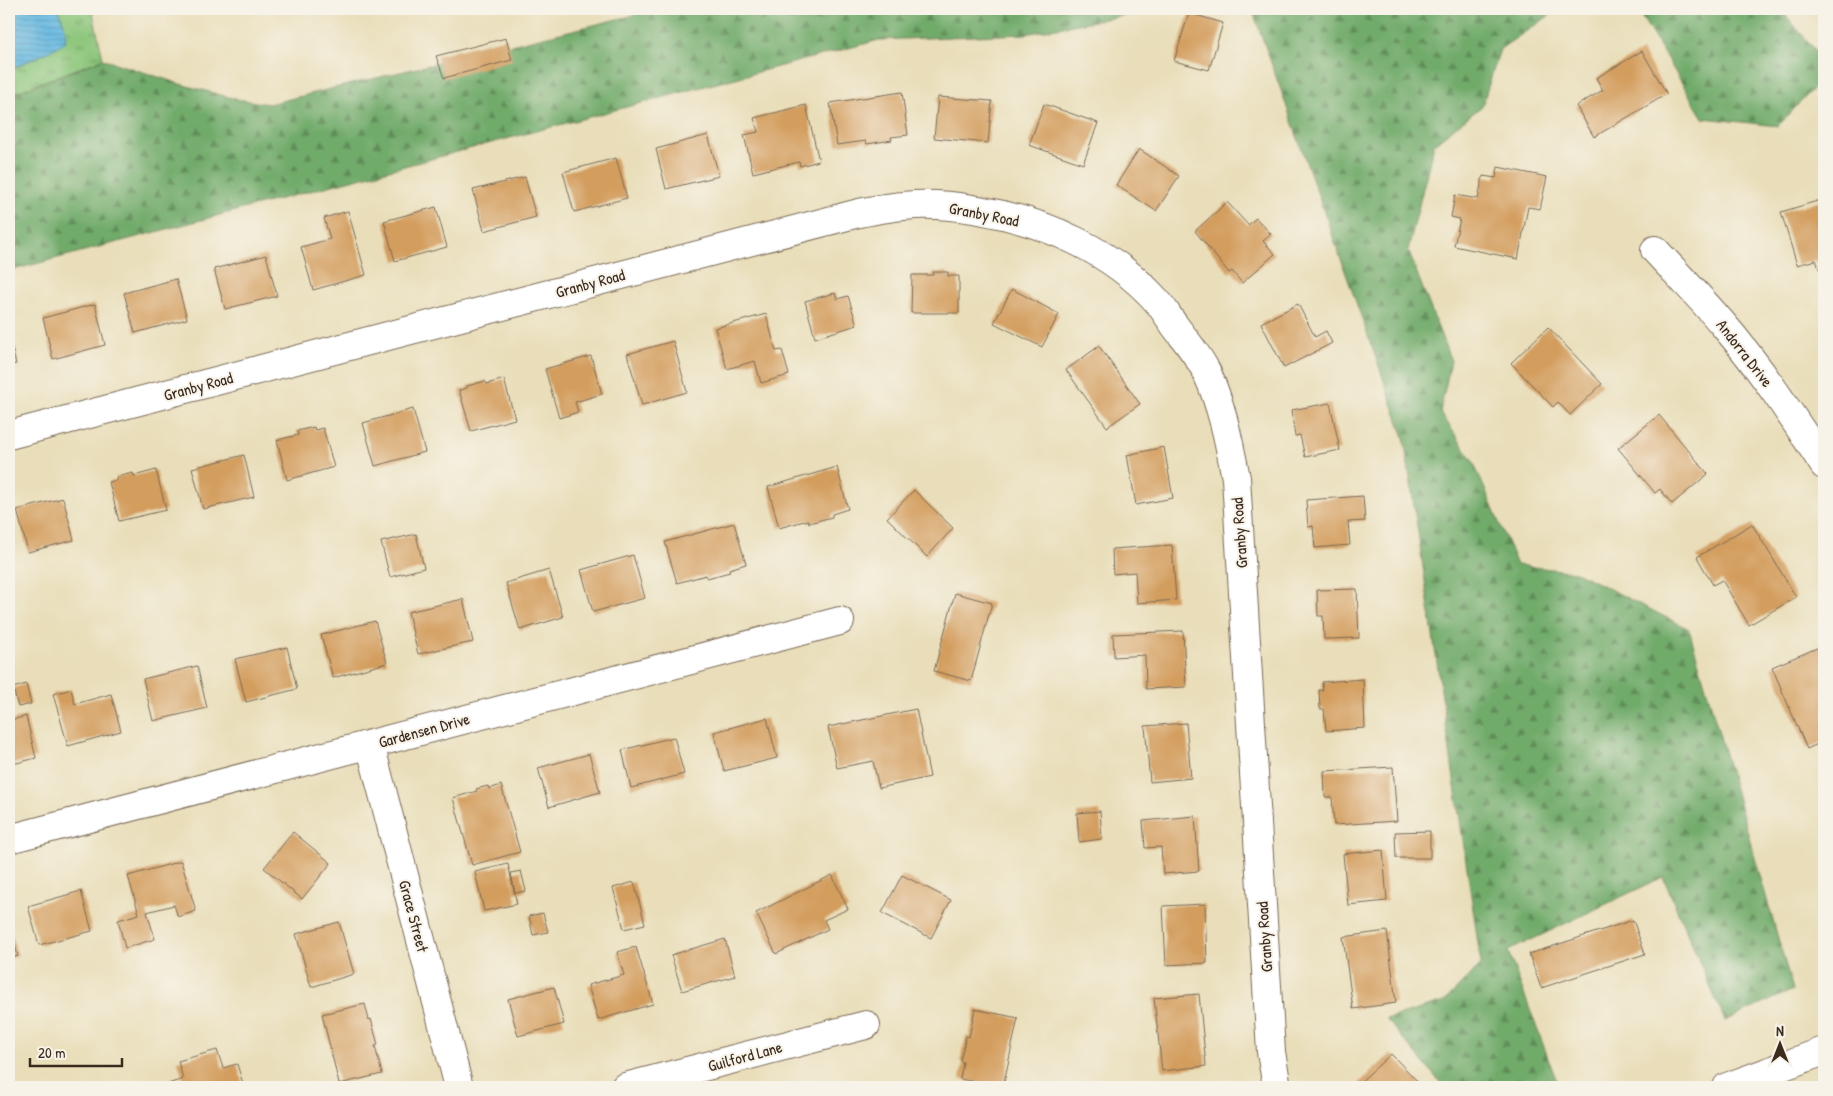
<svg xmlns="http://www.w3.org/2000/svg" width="1833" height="1096" font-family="'Patrick Hand',sans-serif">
  <defs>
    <pattern id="grass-tufts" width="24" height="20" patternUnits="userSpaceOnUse" patternTransform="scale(1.25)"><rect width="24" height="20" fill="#8cc67b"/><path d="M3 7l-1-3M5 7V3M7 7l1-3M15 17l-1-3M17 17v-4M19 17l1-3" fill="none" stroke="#74a164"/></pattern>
    <pattern id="forest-firs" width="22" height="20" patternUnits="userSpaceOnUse" patternTransform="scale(1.25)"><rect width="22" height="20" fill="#71ab6b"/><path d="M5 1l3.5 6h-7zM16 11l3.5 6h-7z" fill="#5e8b57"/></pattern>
    <pattern id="water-rules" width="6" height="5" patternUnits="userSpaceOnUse" patternTransform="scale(1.25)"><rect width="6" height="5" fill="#66b9e2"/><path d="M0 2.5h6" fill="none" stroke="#5597b7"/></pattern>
  </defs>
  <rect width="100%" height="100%" fill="#f7f3e8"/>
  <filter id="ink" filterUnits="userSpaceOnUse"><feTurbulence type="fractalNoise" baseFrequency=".02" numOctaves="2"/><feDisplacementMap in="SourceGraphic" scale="10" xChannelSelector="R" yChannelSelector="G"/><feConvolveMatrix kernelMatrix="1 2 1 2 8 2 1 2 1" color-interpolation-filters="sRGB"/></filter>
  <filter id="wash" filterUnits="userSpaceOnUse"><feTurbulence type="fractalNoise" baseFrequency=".0096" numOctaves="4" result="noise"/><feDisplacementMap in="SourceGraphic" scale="20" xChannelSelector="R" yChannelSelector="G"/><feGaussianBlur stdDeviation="1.12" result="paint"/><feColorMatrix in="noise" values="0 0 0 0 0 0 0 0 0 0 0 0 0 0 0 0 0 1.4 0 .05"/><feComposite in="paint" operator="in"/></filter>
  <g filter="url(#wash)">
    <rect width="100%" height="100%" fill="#e9deb9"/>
    <!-- grass -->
    <path fill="url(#grass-tufts)" stroke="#64784c" d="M9,9H103L93,13L103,59L9,95Z"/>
    <!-- forest -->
    <path fill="url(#forest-firs)" stroke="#566a44" d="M659,9H1158L1025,34L879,40L9,271V95L103,59L180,84L236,99L269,104Z
      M1252,9H1559L1500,49L1482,106L1434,144L1408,250L1451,361L1440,412L1473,461L1517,565L1576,572L1689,629L1793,990L1725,1021L1663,877L1508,951L1559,1087H1444L1386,1019L1444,1002L1481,964L1404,437Z
      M1637,9H1780L1824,60V77L1778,126L1703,118Z"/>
    <!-- water -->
    <path fill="url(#water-rules)" stroke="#507280" d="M9,9H58C62,19 68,31 65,42L50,51L9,70Z"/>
    <g id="blocks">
      <!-- building -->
      <path fill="#d39d5d" d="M1189,13L1223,23L1209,70L1174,61Z
        M506,38L512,60L444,78L436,56Z
        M1642,51L1667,94L1594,137L1576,106L1603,90L1596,78Z
        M902,92L908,135L891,137L892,140L867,144L866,141L837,145L830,103Z
        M938,97L992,101L988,143L934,138Z
        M1044,104L1098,123L1083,164L1029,145Z
        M806,105L819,161L800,166L799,162L753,173L744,135L758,132L754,118Z
        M708,135L719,176L666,189L656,149Z
        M1139,149L1179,176L1156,211L1116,185Z
        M616,158L627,198L574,212L563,172Z
        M1498,167L1547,177L1540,209L1528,207L1518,259L1454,246L1460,219L1451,217L1455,195L1478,199L1483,176L1496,178Z
        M525,177L536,217L484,231L473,190Z
        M1824,199V270L1820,271L1816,260L1797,265L1781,212Z
        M1227,202L1248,225L1256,218L1271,234L1263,241L1275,254L1242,283L1232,271L1229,273L1195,231Z
        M436,207L447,247L395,261L384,221Z
        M348,211L366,275L313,290L301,247L330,239L324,218Z
        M266,255L277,296L225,309L214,269Z
        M933,272H948V276H959V313H911L912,275H933Z
        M176,279L187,319L135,333L124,293Z
        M1012,289L1059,314L1042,347L994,323Z
        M835,293L837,299L848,296L857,325L815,338L805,301Z
        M95,304L105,345L53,359L43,318Z
        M1298,304L1315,337L1326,331L1332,343L1284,368L1261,323Z
        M766,314L776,351L782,350L789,375L761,383L755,361L727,369L715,328Z
        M1548,327L1602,384L1570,415L1558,402L1553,407L1511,363Z
        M9,336L16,364L9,366Z
        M673,341L687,392L642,405L627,354Z
        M1099,346L1140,404L1107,427L1066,370Z
        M591,356L602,394L575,402L578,412L559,418L545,369Z
        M504,379L515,419L471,431L459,390L467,388V386L485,381L487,384Z
        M1330,403L1340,450L1305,457L1300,435L1295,436L1291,410Z
        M413,409L425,452L375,466L363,423Z
        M1659,415L1708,474L1672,504L1660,489L1655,493L1618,448Z
        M314,427L315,430L323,428L334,467L287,480L277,440L298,435L297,431Z
        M1164,447L1173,498L1136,505L1127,455Z
        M244,455L254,497L203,509L192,468Z
        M837,467L848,509L832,514V517L809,523L808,520L779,528L768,487Z
        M156,470L166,510L119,521L109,482L117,480L116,477L133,473L134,476Z
        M914,490L953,528L927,557L887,518Z
        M1363,496L1365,521L1348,522L1350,545L1315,548L1313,526L1308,527L1306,500Z
        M63,498L74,540L28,552L17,510Z
        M734,523L746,564L729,569L730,572L707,578L706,575L677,583L665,542Z
        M1752,524L1796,597L1749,625L1722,580L1713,585L1697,557Z
        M416,534L424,568L390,577L381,542Z
        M1172,545L1176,600L1137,603L1135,572L1113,574L1112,549Z
        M633,555L645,598L593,612L581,570Z
        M549,570L563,617L520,630L506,583Z
        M1357,589L1359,638L1324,639L1323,616H1318L1317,590Z
        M955,593L992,603L971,681L934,671Z
        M463,599L473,642L418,654L408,612Z
        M375,621L387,663L333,678L321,635Z
        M1183,631L1186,687L1146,689L1145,655L1114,657L1113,634Z
        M1824,645V741L1807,749L1772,667Z
        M287,647L297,689L246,702L235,659Z
        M197,666L207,708L153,721L143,679Z
        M1363,679L1365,728L1326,731L1324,709H1320L1319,690H1323L1322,682Z
        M26,684L31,704L18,707L13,688Z
        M71,689L75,704L111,694L121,731L68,746L53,694Z
        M916,709L930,777L879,788L873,761L837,768L828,727Z
        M26,716L36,758L9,765V721Z
        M767,718L777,758L724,771L714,732Z
        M1186,723L1191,778L1150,782L1145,726Z
        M674,737L684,774L631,788L622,750Z
        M589,754L600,792L549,807L538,768Z
        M1393,767L1397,821L1334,825L1332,797H1325L1324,771Z
        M501,785L520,852L472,865L453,798L477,791L476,789L488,786L489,789Z
        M1100,811L1102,839L1079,842L1077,813Z
        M1195,816L1199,871L1163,874L1161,847L1145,848L1143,821Z
        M1430,831V858H1396L1395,832Z
        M293,832L331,863L302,899L264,868Z
        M1383,850L1387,901L1348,905L1343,854Z
        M181,861L196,911L178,917L174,905L147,912L155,939L125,948L118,920L139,914L128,876Z
        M508,864L517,904L484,911L475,872Z
        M521,871L526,891L515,893L511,873Z
        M832,875L848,909L824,920L828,929L776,954L756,913Z
        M902,875L951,900L931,938L882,913Z
        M634,882L645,924L624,929L613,888Z
        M81,891L92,931L39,945L28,906Z
        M1205,904L1207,963L1166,965L1163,906Z
        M543,913L548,932L533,935L529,916Z
        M1633,920L1645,954L1541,988L1529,954Z
        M339,922L354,974L311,987L296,934Z
        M9,924L18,956L9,959Z
        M1387,931L1396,1003L1353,1009L1343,937Z
        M725,939L735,976L682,991L671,955Z
        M636,947L653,1004L598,1020L588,985L624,975L617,952Z
        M554,987L564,1024L518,1036L508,999Z
        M1199,994L1206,1066L1162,1071L1154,998Z
        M365,1004L369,1020L371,1019L378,1045L375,1046L382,1074L339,1084L322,1014Z
        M975,1009L1018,1018L1003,1087L960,1079L963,1062L960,1061L966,1036L969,1037Z
        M217,1050L223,1068L237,1064L244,1087H169L168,1084L183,1079L178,1061Z
        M1391,1054L1423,1087H1363L1359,1083Z"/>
    </g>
  </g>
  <g filter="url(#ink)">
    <use href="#blocks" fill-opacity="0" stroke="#786954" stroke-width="1"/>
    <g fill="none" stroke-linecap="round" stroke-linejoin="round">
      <!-- street casing -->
      <g stroke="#786954" stroke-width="30">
        <path id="street" d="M1655,250C1677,274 1701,298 1722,323C1760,367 1792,416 1824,465
          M9,435L859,213C874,210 889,207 904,206C929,203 955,206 979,210C1046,222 1111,250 1157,301C1164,309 1169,318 1175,326C1186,341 1199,356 1207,373C1222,406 1229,442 1236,478L1271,1052L1277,1087
          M370,744L459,1087
          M9,839L840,621
          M625,1087L866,1025
          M1727,1087L1824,1051"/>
      </g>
      <!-- street -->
      <use href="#street" stroke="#fff" stroke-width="28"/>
    </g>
  </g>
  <g text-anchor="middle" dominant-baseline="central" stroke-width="4" stroke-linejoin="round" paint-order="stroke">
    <!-- street labels -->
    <g font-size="16" fill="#3b2a1e" stroke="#f7f3e8">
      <text transform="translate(984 214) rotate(11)">Granby Road</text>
      <text transform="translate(590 283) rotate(-15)">Granby Road</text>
      <text transform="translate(1745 353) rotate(52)">Andorra Drive</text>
      <text transform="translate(198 386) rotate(-15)">Granby Road</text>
      <text transform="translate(1239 533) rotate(-94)">Granby Road</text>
      <text transform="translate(424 730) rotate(-15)">Gardensen Drive</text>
      <text transform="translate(414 916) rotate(75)">Grace Street</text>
      <text transform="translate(1264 937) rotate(-94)">Granby Road</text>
      <text transform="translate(745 1056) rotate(-15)">Guilford Lane</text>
    </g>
  </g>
  <!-- margin -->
  <rect width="1833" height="1096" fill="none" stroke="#f7f3e8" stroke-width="30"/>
  <!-- north arrow -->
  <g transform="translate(1780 1044)" stroke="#f7f3e8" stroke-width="4" paint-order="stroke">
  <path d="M0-4L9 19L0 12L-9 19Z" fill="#3b2a1e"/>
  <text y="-8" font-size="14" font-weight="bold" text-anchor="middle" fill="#3b2a1e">N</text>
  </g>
  <!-- scale -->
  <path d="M30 1058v8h92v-8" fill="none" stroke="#3b2a1e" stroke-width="2.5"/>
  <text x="38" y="1058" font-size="15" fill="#3b2a1e" stroke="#f7f3e8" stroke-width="4" paint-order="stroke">20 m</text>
</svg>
